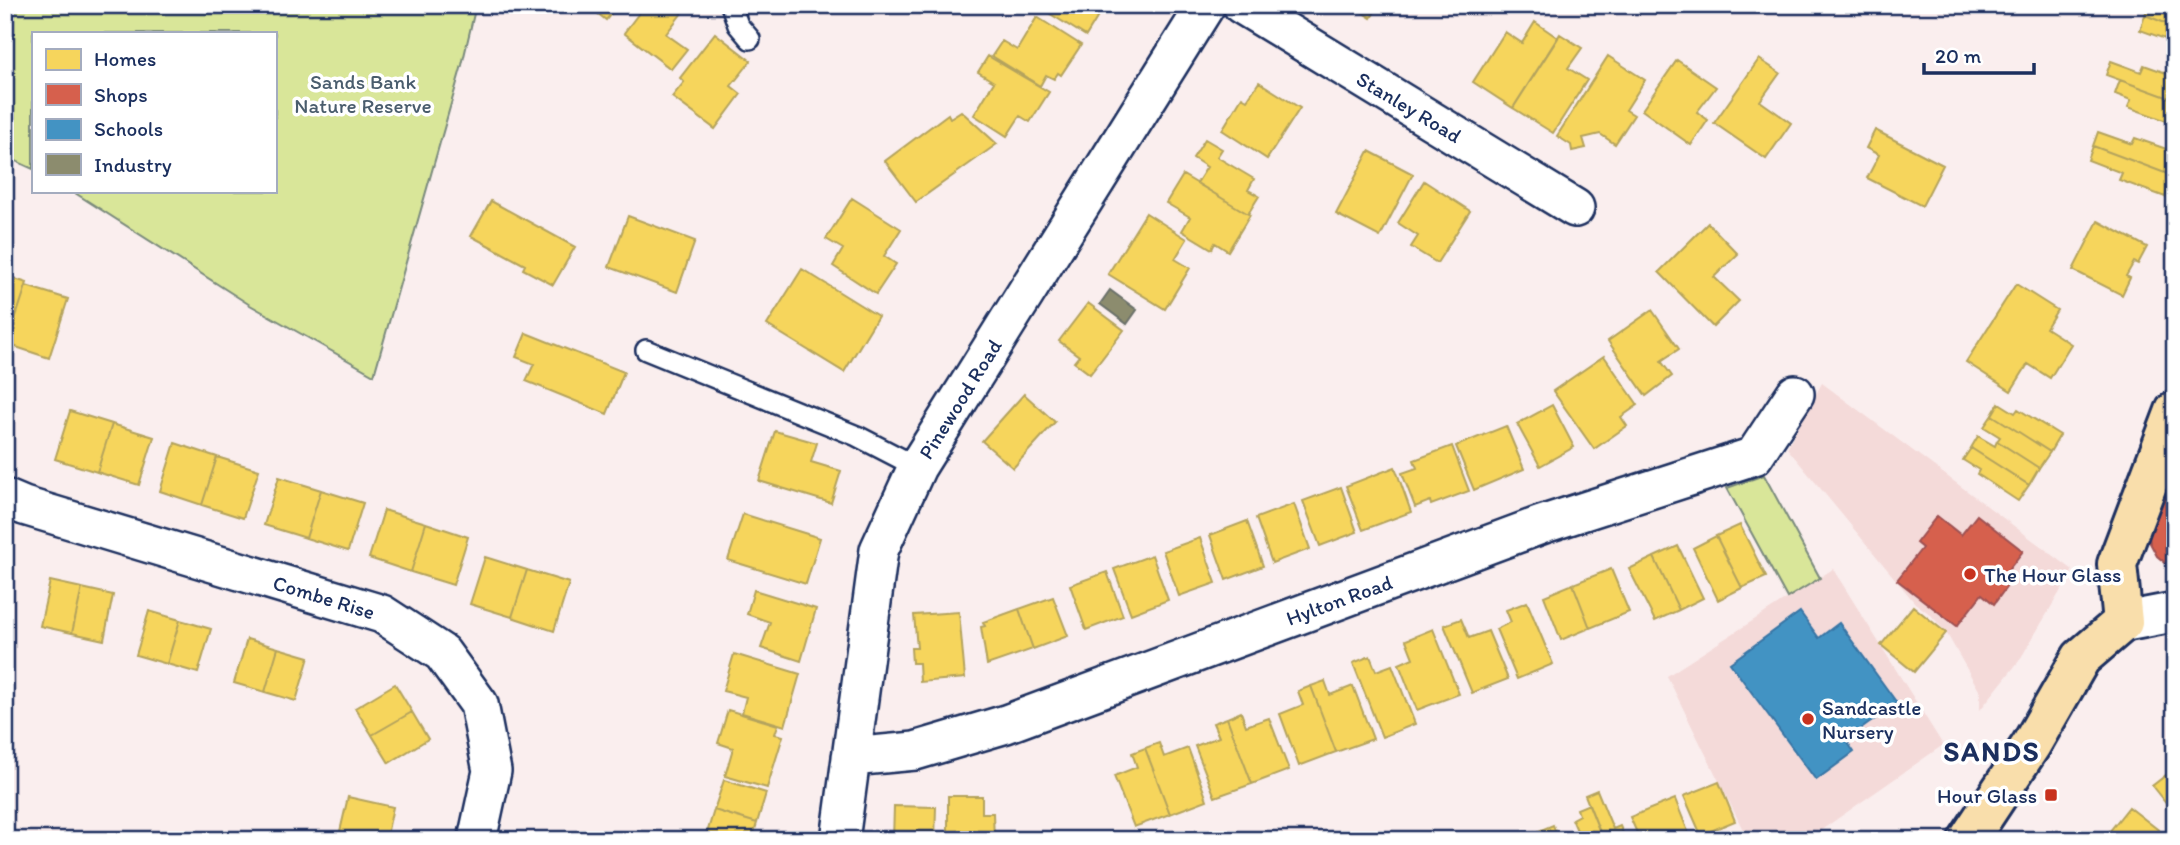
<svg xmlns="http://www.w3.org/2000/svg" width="2180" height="845" font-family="Itim,sans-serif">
  <rect width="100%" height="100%" fill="#faeeee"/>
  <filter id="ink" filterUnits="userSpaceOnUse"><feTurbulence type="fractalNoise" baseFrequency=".0143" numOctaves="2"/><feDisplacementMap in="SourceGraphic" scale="14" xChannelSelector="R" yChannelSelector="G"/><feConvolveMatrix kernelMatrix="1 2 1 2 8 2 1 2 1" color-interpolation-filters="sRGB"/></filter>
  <g filter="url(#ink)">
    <!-- built -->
    <path fill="#f4dad9" d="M1822,383L2073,570L2019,661L1980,710V692L1947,634L1931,615L1915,603L1787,448Z
      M1833,569L1943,745L1807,840H1748L1667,676Z"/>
    <!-- green -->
    <path fill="#d9e699" stroke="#7a8a7c" stroke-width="2" d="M5,5H476L462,65L374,375L250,305L72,191H275V33H33V169L5,156Z
      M1764,475L1820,578L1787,598L1727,488Z"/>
    <!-- homes -->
    <path fill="#f6d55c" stroke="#b4a35d" stroke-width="2" d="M587,5H618L606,20Z
      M645,5H688L666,34L687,49L671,69L624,33Z
      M1051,5H1105L1086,36L1047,12Z
      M1351,5H1379L1371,18Z
      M2149,5H2161L2175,11V27L2145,15Z
      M2145,15L2175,27V51L2168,49L2171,41L2140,30Z
      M1037,17L1081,45L1061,75L1058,73L1054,79L1046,75L1040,86L992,56L1002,41L1017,50Z
      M1535,22L1558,38L1513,108L1473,82L1505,32L1522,43Z
      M715,33L751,61L731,86L741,94L715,129L672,97L684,82L680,78Z
      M1560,34L1582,48L1568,68L1587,80L1553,133L1513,108Z
      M988,56L1049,92L1030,122L1020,116L1007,136L974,115L994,82L978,72Z
      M1608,56L1645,80L1626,110L1634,115L1615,144L1600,134L1583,138L1586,148L1572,151L1571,145L1557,136Z
      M1759,59L1780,73L1760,101L1791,123L1766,159L1714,123Z
      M1677,60L1716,87L1697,112L1708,120L1691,145L1642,110Z
      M2111,61L2141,72L2144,65L2175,76V100L2106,75Z
      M2120,80L2175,100V124L2128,107L2131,100L2115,94Z
      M1259,82L1300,108L1267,159L1222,130L1242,97L1247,100Z
      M961,111L997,144L916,202L885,161L948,114L950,118Z
      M1875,130L1943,165L1922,206L1867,178L1879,155L1866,148Z
      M2098,132L2132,144L2135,138L2175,152L2173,176L2093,146Z
      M1205,139L1222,149L1217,157L1254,179L1248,190L1259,196L1248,214L1197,183L1207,167L1193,158Z
      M2093,146L2173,176L2165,197L2119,180L2122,173L2088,160Z
      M1369,151L1413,174L1380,237L1336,214Z
      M1183,175L1250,215L1228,251L1215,243L1212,249L1182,231L1190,217L1166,203Z
      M1424,181L1470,211L1437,263L1411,247L1418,236L1398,223Z
      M852,198L901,229L884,256L896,264L876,294L833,266L843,249L826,239Z
      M491,201L575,247L553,285L523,269L525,265L471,236Z
      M1146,213L1187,239L1175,259L1190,268L1165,309L1108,274Z
      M628,216L695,241L677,292L609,267Z
      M2098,221L2147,247L2138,264L2134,262L2126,276L2130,278L2122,295L2073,270Z
      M1708,223L1738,254L1714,277L1739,301L1713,327L1659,272Z
      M802,269L878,316L844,372L767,325Z
      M15,279L27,283L7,344H5V291L10,293Z
      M2016,284L2057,310L2046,328L2071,344L2050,378L2028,364L2011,391L1966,362Z
      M26,286L68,299L49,358L7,344Z
      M1088,303L1124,330L1090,374L1074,362L1079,356L1059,341Z
      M1652,310L1679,349L1661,361L1672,376L1646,396L1608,341Z
      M526,333L624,372L607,414L526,381L534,364L516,357Z
      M1604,356L1638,405L1621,417L1627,426L1594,449L1553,391Z
      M1024,394L1055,422L1013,468L982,441Z
      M1999,403L2015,413L2018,409L2060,435L2050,452L1992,415Z
      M1552,405L1574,447L1540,466L1517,424Z
      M70,411L112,424L97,472L55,459Z
      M1992,415L2050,452L2039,468L1997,441L2000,437L1984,427Z
      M112,424L154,437L139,485L97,472Z
      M1506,426L1524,469L1474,490L1456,446Z
      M775,431L817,443L811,462L841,471L831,503L759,481Z
      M1978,436L1995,446L1997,441L2039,468L2029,485L1971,448Z
      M175,443L217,457L202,505L160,491Z
      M1452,446L1469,491L1431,505L1430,501L1415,507L1402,473L1417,468L1414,460Z
      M1971,448L2029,485L2018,501L1977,474L1979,470L1963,460Z
      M217,457L259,470L243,518L202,505Z
      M1395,467L1411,512L1363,530L1346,486Z
      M279,477L321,490L306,538L264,525Z
      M1341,487L1357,532L1320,546L1303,501Z
      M321,490L363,503L348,551L306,538Z
      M1294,504L1310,549L1272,563L1256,518Z
      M384,510L426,523L411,572L369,558Z
      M743,514L820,538L806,584L728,560Z
      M1247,521L1263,566L1226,580L1210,535Z
      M426,523L468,537L453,585L411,572Z
      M1740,525L1766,577L1742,588L1716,536Z
      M1716,536L1742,588L1718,600L1693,548Z
      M1200,538L1216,583L1179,596L1163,551Z
      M1678,546L1703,598L1679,610L1654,557Z
      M1152,555L1168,600L1131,614L1114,569Z
      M485,557L527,570L512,617L470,604Z
      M1654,557L1679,610L1655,621L1629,569Z
      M1611,569L1629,612L1590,628L1573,584Z
      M527,570L569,583L554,631L512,617Z
      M1107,572L1123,616L1086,630L1070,585Z
      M5,573L13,574L5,607Z
      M50,581L82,588L72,633L40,626Z
      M1573,584L1590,628L1561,640L1544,596Z
      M82,588L113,595L104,640L72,633Z
      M754,590L816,609L801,661L761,648L770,622L747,614Z
      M1053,597L1068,636L1033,649L1019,609Z
      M1527,602L1553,664L1517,679L1496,629L1511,622L1506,610Z
      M1913,606L1946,633L1914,672L1881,645Z
      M1019,609L1033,649L987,665L981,627L985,626L983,622Z
      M149,611L180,620L167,664L136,655Z
      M959,612L965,678L920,682L919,663H912L911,648H917L914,615Z
      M1461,619L1469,638L1488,631L1508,679L1472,693L1444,625Z
      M180,620L211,629L198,673L167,664Z
      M1433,629L1459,694L1417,710L1399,664L1413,658L1406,640Z
      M247,639L278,648L265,692L234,683Z
      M278,648L309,657L296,701L265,692Z
      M734,654L800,674L785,726L742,713L746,697L723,691Z
      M1370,656L1376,671L1392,665L1415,724L1382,737L1353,663Z
      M1325,681L1330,695L1353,686L1373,739L1336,752L1311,686Z
      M395,684L412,712L372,735L355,708Z
      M1311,686L1336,752L1299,766L1280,714L1303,705L1298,691Z
      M728,710L778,725L775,734L783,736L767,788L725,776L733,748L718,743Z
      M412,712L428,739L389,763L372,735Z
      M1241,712L1246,726L1269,718L1289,770L1252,784L1227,718Z
      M1227,718L1252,784L1215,797L1195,746L1219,737L1213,723Z
      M1159,743L1164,757L1188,748L1207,800L1170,814L1145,748Z
      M1145,748L1170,814L1134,827L1114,776L1137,767L1132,753Z
      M2175,768V815L2152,786Z
      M724,780L766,793L757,823L714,810Z
      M1719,782L1735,821L1701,835L1684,796Z
      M1597,790L1613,829L1620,826L1626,840H1603L1585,795Z
      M948,796H982V813H993L994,840H948Z
      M348,797L393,807L386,840H338Z
      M1675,799L1691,839L1640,840L1630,817Z
      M1589,804L1603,840H1581L1572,819L1579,815L1577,809Z
      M894,806L936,807L935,840H893Z
      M2129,807L2161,832L2156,840H2119L2109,832Z
      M714,810L757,823L752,840H705Z
      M1553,825L1559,840H1545L1541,830Z
      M1541,830L1545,840H1531L1529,835Z
      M2109,832L2119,840H2104Z"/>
    <!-- shops -->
    <path fill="#d6604d" stroke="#9e5152" stroke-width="2" d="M2175,446V567L2168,565L2157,556L2150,543L2148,528Z
      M1977,515L2023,551L2003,577L2010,582L1994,604L1982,594L1957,626L1897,580L1922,548L1916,543L1937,516L1961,535Z"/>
    <!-- schools -->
    <path fill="#4393c3" stroke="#3775a5" stroke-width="2" d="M1800,612L1819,638L1839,623L1897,703L1846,740L1854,752L1816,780L1730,663Z"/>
    <!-- industry -->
    <path fill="#8c8c6e" stroke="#6a7069" stroke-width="2" d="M1110,290L1137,310L1127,324L1100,304Z"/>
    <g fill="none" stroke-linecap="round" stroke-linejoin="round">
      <!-- lane casing -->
      <g stroke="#1b2f5e" stroke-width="24">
        <path id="lane" d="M731,5L738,25L750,39
          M646,350L857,436L917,467"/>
      </g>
      <!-- street casing -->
      <g stroke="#1b2f5e" stroke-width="42">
        <path id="street" d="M1242,5L1575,208
          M5,498L24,506L382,614L442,653L479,704L492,771L477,840
          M851,757L915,751L1006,724L1541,525L1754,456L1795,394
          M840,840L879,550L917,467L1206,5"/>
      </g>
      <!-- secondary casing -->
      <g stroke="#1b2f5e" stroke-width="44">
        <path id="secondary" d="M2123,622L2175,612"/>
      </g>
      <!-- highway casing -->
      <g stroke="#1b2f5e" stroke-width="44">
        <path id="highway" d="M1968,840L2031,745L2081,658L2123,622L2117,564L2175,411"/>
      </g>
      <!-- lane -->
      <use href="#lane" stroke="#fff" stroke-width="19"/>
      <!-- street -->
      <use href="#street" stroke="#fff" stroke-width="37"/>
      <!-- secondary -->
      <use href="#secondary" stroke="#fff" stroke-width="38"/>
      <!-- highway -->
      <use href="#highway" stroke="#f9deab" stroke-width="38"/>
    </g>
  </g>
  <!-- markers -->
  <g fill="#c8321e" stroke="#fff" stroke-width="2.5">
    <circle cx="1970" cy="574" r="7"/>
    <circle cx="1808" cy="719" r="7"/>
    <rect x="2044" y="788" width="14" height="14" rx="3.5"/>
  </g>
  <g text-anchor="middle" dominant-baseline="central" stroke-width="7" stroke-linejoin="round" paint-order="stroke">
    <!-- park labels -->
    <g font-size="21" fill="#4a5d6d" stroke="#fff">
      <text x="363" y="81">Sands Bank<tspan x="363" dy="24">Nature Reserve</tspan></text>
    </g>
    <!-- street labels -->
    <g font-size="21" fill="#1b2f5e" stroke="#fff">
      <text transform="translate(1409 107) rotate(31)">Stanley Road</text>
      <text transform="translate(960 399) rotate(-58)">Pinewood Road</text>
      <text transform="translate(324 597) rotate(17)">Combe Rise</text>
      <text transform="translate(1339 600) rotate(-20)">Hylton Road</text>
    </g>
    <!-- poi labels -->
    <g font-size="21" fill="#1b2f5e" stroke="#fff" text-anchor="start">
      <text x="1984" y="574">The Hour Glass</text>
      <text x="1822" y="707">Sandcastle<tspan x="1822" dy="24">Nursery</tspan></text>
      <text x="2037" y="795" text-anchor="end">Hour Glass</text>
    </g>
    <!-- district labels -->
    <g font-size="28" font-weight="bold" letter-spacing="2" fill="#1b2f5e" stroke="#fff">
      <text x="1992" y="751">SANDS</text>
    </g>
  </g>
  <!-- margin -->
  <rect width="2180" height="845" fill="none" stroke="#fff" stroke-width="28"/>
  <rect x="14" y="14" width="2152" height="817" fill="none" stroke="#1b2f5e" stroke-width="2.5" filter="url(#ink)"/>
  <!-- legend -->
  <rect x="32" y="32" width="245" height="161" fill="#ffffff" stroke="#a4acbf" stroke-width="2"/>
  <rect x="46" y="49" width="35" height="21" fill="#f6d55c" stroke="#a4acbf" stroke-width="2"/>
  <text x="94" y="66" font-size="21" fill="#1b2f5e">Homes</text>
  <rect x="46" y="84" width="35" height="21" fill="#d6604d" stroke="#a4acbf" stroke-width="2"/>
  <text x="94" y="102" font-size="21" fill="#1b2f5e">Shops</text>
  <rect x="46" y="119" width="35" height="21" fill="#4393c3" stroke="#a4acbf" stroke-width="2"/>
  <text x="94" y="136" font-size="21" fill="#1b2f5e">Schools</text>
  <rect x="46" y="154" width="35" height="21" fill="#8c8c6e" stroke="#a4acbf" stroke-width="2"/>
  <text x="94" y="172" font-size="21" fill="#1b2f5e">Industry</text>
  <!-- scale -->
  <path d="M1924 63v10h110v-10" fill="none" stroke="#1b2f5e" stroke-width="3.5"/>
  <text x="1935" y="63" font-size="21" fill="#1b2f5e" stroke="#ffffff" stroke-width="5" paint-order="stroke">20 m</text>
</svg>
